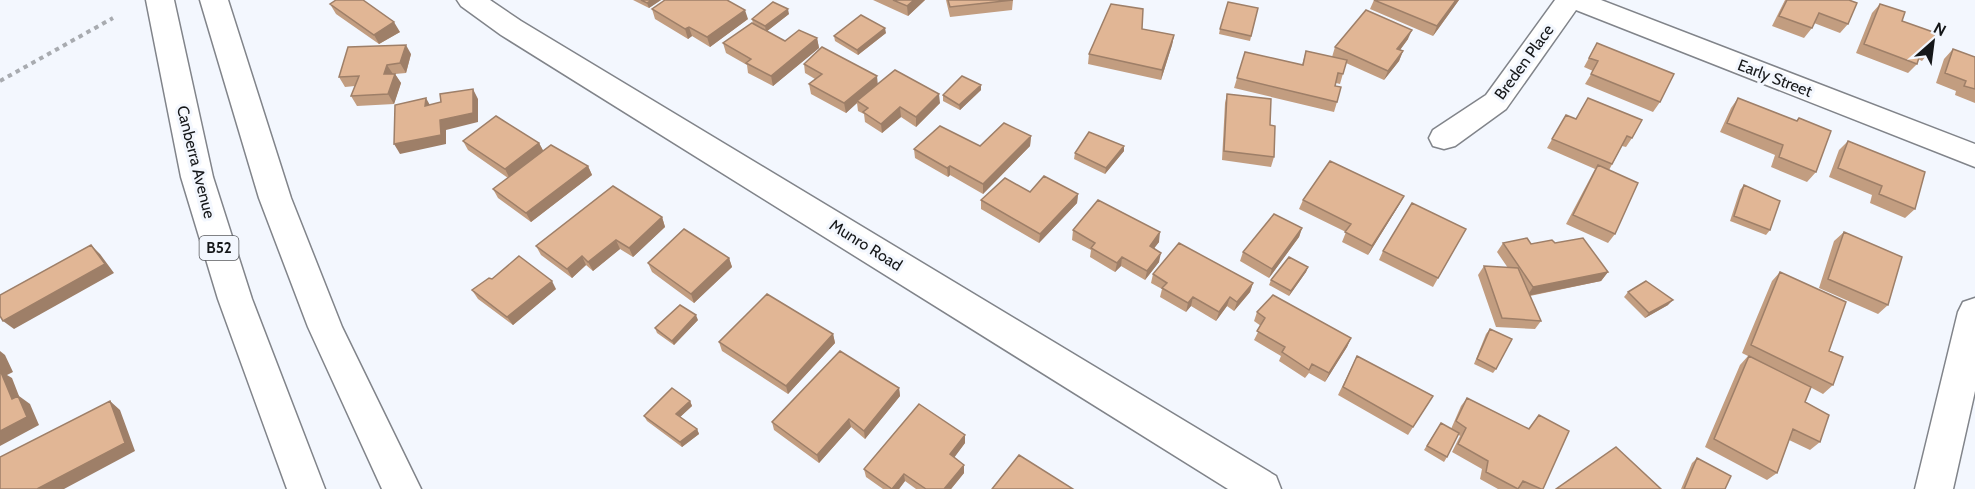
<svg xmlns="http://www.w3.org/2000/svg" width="1975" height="489" font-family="Cabin,sans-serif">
  <rect width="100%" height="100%" fill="#f3f7fe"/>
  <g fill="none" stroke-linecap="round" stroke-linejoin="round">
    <!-- minor casing -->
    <g stroke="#81848a" stroke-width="3">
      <path id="minor" d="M457,0H490L521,21L1276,476L1281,489H1228L501,35L461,6Z
        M1555,0H1601L1975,144V167L1576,10L1506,109L1455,146L1444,149L1433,146L1429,138L1433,130L1486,95Z
        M1975,298V391L1953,489H1915L1958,312L1963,302Z"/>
    </g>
    <!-- highway casing -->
    <g stroke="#81848a" stroke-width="3">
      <path id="highway" d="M146,0H174L213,177L252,299L325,489H287L218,299L181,177Z
        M200,0H228L291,198L342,327L421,489H382L308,327L259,198Z"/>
    </g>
    <!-- path -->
    <path stroke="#a8abb0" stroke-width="4" stroke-dasharray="4.5 4.5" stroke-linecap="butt" d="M0,81L113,18"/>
    <!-- minor -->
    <use href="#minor" fill="#fff" fill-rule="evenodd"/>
    <!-- highway -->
    <use href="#highway" fill="#fff" fill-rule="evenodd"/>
  </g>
  <!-- wall -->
  <path fill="#c29d80" d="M633,0H661L649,8Z
    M873,0H925L908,16Z
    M946,0H1013L1012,10L950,17Z
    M1374,0H1459L1433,36L1370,9Z
    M1785,0H1849L1848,24L1840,33L1814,23L1812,28L1804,38L1772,26Z
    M330,4L400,32L379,44L336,14Z
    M1880,4L1902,21L1930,51L1922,61L1918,59L1917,64L1908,73L1856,53L1872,13Z
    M1258,8L1250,41L1219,34L1220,29Z
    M652,9L748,19L710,47L692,36L688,39L655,19Z
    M789,14L767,31L785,41L817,38L819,48L773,86L748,73L747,65L726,53L723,43L753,24L752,19Z
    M1142,29L1174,35L1172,45L1161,80L1088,64L1089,54Z
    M886,33L858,55L835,41L834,36Z
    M1408,39L1400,50L1403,51L1399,61L1384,80L1346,63L1340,84L1336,83L1335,86L1337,102L1334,112L1234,88L1237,78L1302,65L1306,51L1332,57L1335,47Z
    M1597,43L1660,102L1653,112L1585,84L1593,71L1584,67Z
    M1953,49L1975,57V103L1955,95L1956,91L1936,83L1944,59Z
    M411,54L406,73L395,74L401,83L394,104L357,106L351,96L355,86L345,87L339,77Z
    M804,64L878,84L940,103L916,127L901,117L882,133L865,122L864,114L858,111L857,103L846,113L811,94L809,84L815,79L805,73Z
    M981,90L960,110L943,101V95Z
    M1227,94L1270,125L1274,157L1271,167L1222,160L1225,103Z
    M1738,98L1796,121L1799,118L1816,172L1807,182L1771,167L1775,155L1720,132L1731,108Z
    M1566,115L1576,119L1632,138L1626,147L1622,146L1609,170L1615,234L1608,243L1566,224L1595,169L1547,148Z
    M1031,136L1030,146L983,194L950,175L948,177L915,158L914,149L980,146Z
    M463,141L539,143L543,151L588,166L592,175L531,222L498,198L493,189L508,178L468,150Z
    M1848,141L1915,209L1905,218L1870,203L1872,195L1829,177L1839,150Z
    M1124,151L1105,174L1074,159L1075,153Z
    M1744,185L1770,230L1766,235L1730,221L1740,190Z
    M1030,192L1078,194L1077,203L1039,243L981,209V200Z
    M1404,196L1399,205L1368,255L1342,242L1346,232L1299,209L1303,200Z
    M662,217L665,227L633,257L620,249L593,271L586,265L572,278L541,255L536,246Z
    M1302,228L1299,237L1269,278L1240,261L1243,252Z
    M1466,229L1433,287L1379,260L1383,251Z
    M1073,230L1159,242L1154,248L1159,262L1145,280L1121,266L1115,272L1090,257L1091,250L1072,240Z
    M1844,232L1888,305L1878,314L1819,288L1834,241Z
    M1503,243L1531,244L1555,243L1608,272L1601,281L1530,296L1541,321L1535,329L1496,327L1478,275L1484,266L1508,268L1497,252Z
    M729,258L732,267L694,303L652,272L648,263Z
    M1308,267L1306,272L1289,296L1269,285L1271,280Z
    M1780,272L1829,351L1833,385L1823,394L1810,387L1805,402L1820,442L1810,450L1789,440L1777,473L1767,480L1705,447L1740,365L1748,356L1742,353L1772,281Z
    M1153,274L1253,283L1250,292L1234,311L1227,306L1216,321L1191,306L1186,312L1160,297L1162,289L1151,283Z
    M556,289L513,325L478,299L472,290Z
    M1628,292L1668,305L1645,318L1624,297Z
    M1257,312L1351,338L1347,347L1325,382L1309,373L1305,378L1279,361L1281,356L1254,340L1261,326L1254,321Z
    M698,320L674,345L657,333L655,328Z
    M1490,329L1496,369L1493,373L1474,364L1486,334Z
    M833,334L835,343L788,394L722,351L719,342Z
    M1357,356L1433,396L1408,435L1338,395Z
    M899,388L900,396L865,439L851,427L819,463L774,430L772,422Z
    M1467,398L1528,429L1539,415L1543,489H1498L1480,479L1482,469L1452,452L1460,436L1458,434L1447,457L1444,462L1424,450L1441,423L1451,429L1461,406Z
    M690,401L692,406L680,417L697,429L699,434L682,447L647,421L644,416Z
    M965,443L954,457L964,473L951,489H916L905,481L899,489H883L866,477L864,469Z
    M1697,458L1725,489H1681L1692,463Z"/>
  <!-- shaded-wall -->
  <path fill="#9e7f68" d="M652,0H661L649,8L647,3Z
    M914,0H925L908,16L907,6Z
    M1456,0H1459L1433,36L1437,26Z
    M788,9L789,14L766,32L765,26Z
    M745,10L748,19L710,47L707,37Z
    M394,22L400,32L379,44L374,35Z
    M689,27L692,36L688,39L685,29Z
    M885,28L886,33L858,55L857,50Z
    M1412,30L1408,39L1394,58L1397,49Z
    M1174,35L1172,45L1161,80L1162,70Z
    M817,38L819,48L773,86L771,76Z
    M406,45L411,54L406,73L400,63Z
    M1403,51L1399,61L1384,80L1388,71Z
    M387,65L393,74H384Z
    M395,74L401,83L394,104L388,94Z
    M877,76L878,86L857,101V103L846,113L844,103Z
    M981,85V90L960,110L959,105Z
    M473,89L478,99V122L446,130V144L400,154L394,144L440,120Z
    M939,94L940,103L916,127V117Z
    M426,98L431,107L425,106Z
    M900,107L901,117L882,133L881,124Z
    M1031,136L1030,146L983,194V184Z
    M539,143L544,152L510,179L505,169Z
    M1124,146V151L1105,174L1106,168Z
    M588,166L592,175L531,222L526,213Z
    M950,166V175L948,177L947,168Z
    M1078,194L1077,203L1039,243L1040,234Z
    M1404,196L1399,205L1368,255L1372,246Z
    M662,217L665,227L633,257L629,248Z
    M1302,228L1299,237L1269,278L1272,269Z
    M1160,232L1159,242L1149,255L1150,246Z
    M616,240L620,249L593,271L588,262Z
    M91,245L100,254L114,273L14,329L3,321Z
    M1161,253L1159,262L1145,280L1147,271Z
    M582,256L586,265L572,278L567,269Z
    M1122,257L1121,266L1115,272L1117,263Z
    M729,258L732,267L694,303L691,294Z
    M1308,267L1306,272L1289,296L1291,291Z
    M1608,272L1601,281L1527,296L1533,287Z
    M552,281L556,289L513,325L507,317Z
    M1253,283L1250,292L1234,311L1237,302Z
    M1193,297L1191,306L1186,312L1188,303Z
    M1230,297L1227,306L1216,321L1219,312Z
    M1673,300L1668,305L1645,318L1649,313Z
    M696,315L698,320L674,345L672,341Z
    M833,334L835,343L788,394L786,386Z
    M1351,338L1347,347L1325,382L1329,373Z
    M0,351L5,355L13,372L7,375L12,378L19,396L30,404L39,425L0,446V431L12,399L0,379Z
    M899,388L900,396L865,439L864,431Z
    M110,401L120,410L135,451L64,489H37Z
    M690,401L692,406L678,419L676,414Z
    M849,419L851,427L819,463L817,455Z
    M697,429L699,434L682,447L680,442Z
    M965,435V443L951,462L950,454Z
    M964,465V473L951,489H944Z
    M904,474L905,481L899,489H892Z"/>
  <!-- building -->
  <path fill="#e1b695" stroke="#9e7f68" stroke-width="1.5" d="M336,0H363L394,22L374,35L330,4Z
    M641,0H652L647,3Z
    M665,0H727L745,10L707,37L689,27L685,29L652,9Z
    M893,0H914L907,6Z
    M948,0H1013L950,7Z
    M1374,0H1456L1437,26Z
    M1787,0H1849L1857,3L1848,24L1819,13L1812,28L1779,16Z
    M773,2L788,9L765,26L752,19Z
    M1228,2L1258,8L1251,36L1220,29Z
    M1111,4L1143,9L1142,29L1174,35L1162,70L1089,54Z
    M1880,4L1905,12L1902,21L1936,33L1930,51L1922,48L1917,64L1864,44Z
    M1366,10L1412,30L1397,49L1403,51L1388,71L1335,47Z
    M861,15L885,28L857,50L834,36Z
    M752,23L785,41L799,30L817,38L771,76L746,63L751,59L723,43Z
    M1597,43L1674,74L1660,102L1591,74L1598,61L1589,58Z
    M406,45L400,63L387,65L384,74H395L388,94L351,96L359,76L339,77L348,47Z
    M822,47L877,76L844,103L809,84L822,74L804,64Z
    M1953,49L1975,57V89L1964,86L1966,81L1945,73Z
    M1306,51L1347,60L1343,74L1338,73L1335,86L1341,87L1337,102L1237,78L1245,52L1303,65Z
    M895,70L939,94L916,117L900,107L881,124L863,112L868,108L857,101Z
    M962,76L981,85L959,105L943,95Z
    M473,89V113L440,120L441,135L394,144L395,105L426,98L425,106L441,102L440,94Z
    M1227,94L1271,99L1270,125L1275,126L1274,157L1224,151Z
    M1588,98L1642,120L1632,138L1627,136L1612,164L1552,139L1566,115L1576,119Z
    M1738,98L1797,121L1799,118L1831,131L1816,172L1779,157L1783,145L1727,123Z
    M496,116L539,143L505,169L463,141Z
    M1004,123L1031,136L983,184L950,166L947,168L914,149L940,126L980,146Z
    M1089,132L1124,146L1106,168L1075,153Z
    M1848,141L1925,172L1915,209L1879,194L1882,186L1838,168Z
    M551,145L588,166L526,213L493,189Z
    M1330,161L1404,196L1372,246L1345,232L1351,224L1303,200Z
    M1598,165L1638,183L1615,234L1573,215Z
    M1044,176L1078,194L1040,234L981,200L1005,178L1030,192Z
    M1744,185L1780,201L1770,230L1734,216Z
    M613,186L662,217L629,248L616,240L588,262L582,256L567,269L536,246Z
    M1098,200L1160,232L1150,246L1161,253L1147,271L1122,257L1117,263L1091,248L1095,243L1073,230Z
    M1412,203L1466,229L1438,278L1383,251Z
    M1274,214L1302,228L1272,269L1243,252Z
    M684,229L729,258L691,294L648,263Z
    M1844,232L1902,257L1888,305L1828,279Z
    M1527,238L1531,244L1552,240L1555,243L1583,238L1608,272L1533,287L1503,243Z
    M1179,243L1253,283L1237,302L1230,297L1219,312L1193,297L1188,303L1162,288L1167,283L1153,274Z
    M91,245L105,264L3,321L0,316V295Z
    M519,256L552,281L507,317L472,290L489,278L492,279Z
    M1289,257L1308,267L1291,291L1271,280Z
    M1484,266L1518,268L1541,321L1502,318Z
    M1780,272L1846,302L1829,351L1843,357L1833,385L1751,345Z
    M1646,281L1673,300L1649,313L1628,292Z
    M767,294L833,334L786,386L719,342Z
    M1273,295L1351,338L1329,373L1312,364L1309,370L1282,352L1285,347L1257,331L1265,318L1257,312Z
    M680,305L696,315L672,341L655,328Z
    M1490,329L1512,339L1496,369L1477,359Z
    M840,351L899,388L864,431L849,419L817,455L772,422Z
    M1357,356L1433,396L1413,427L1343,387Z
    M1749,356L1811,387L1805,402L1829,415L1820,442L1793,429L1777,473L1714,439Z
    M0,370L12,399L18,396L27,417L0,431Z
    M672,388L690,401L676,414L697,429L680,442L644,416Z
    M1467,398L1529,429L1539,415L1569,431L1543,489H1541L1523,481L1518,489L1486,472L1488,461L1458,444L1466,428L1456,421Z
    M110,401L125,443L37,489H0V457Z
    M919,404L965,435L950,454L964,465L944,489H926L904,474L892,489L864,469Z
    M1441,423L1459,433L1447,457L1427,446Z
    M1616,447L1661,489H1556Z
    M1019,455L1073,489H992Z
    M1697,458L1731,476L1725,489H1684Z"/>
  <g text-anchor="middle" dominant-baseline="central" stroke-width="6" stroke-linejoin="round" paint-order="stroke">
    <!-- shield labels -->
    <rect fill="#f3f7fe" stroke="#585a5e" stroke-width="1.5" x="199.5" y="236" width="39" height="24" rx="4.5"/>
    <g font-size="15" font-weight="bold" fill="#151719">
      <text x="219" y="248">B52</text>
    </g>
    <!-- street labels -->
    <g font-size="16" fill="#151719" stroke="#f3f7fe">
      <text transform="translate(1524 62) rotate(-54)">Breden Place</text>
      <text transform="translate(1775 78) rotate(21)">Early Street</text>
      <text transform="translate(196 162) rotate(76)">Canberra Avenue</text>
      <text transform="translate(866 245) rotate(32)">Munro Road</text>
    </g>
  </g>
  <!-- north arrow -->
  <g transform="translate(1933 42) rotate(28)" stroke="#f3f7fe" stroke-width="4.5" paint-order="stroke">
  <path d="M0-4.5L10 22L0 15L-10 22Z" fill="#151719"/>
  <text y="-9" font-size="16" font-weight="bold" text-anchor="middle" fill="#151719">N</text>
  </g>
</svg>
